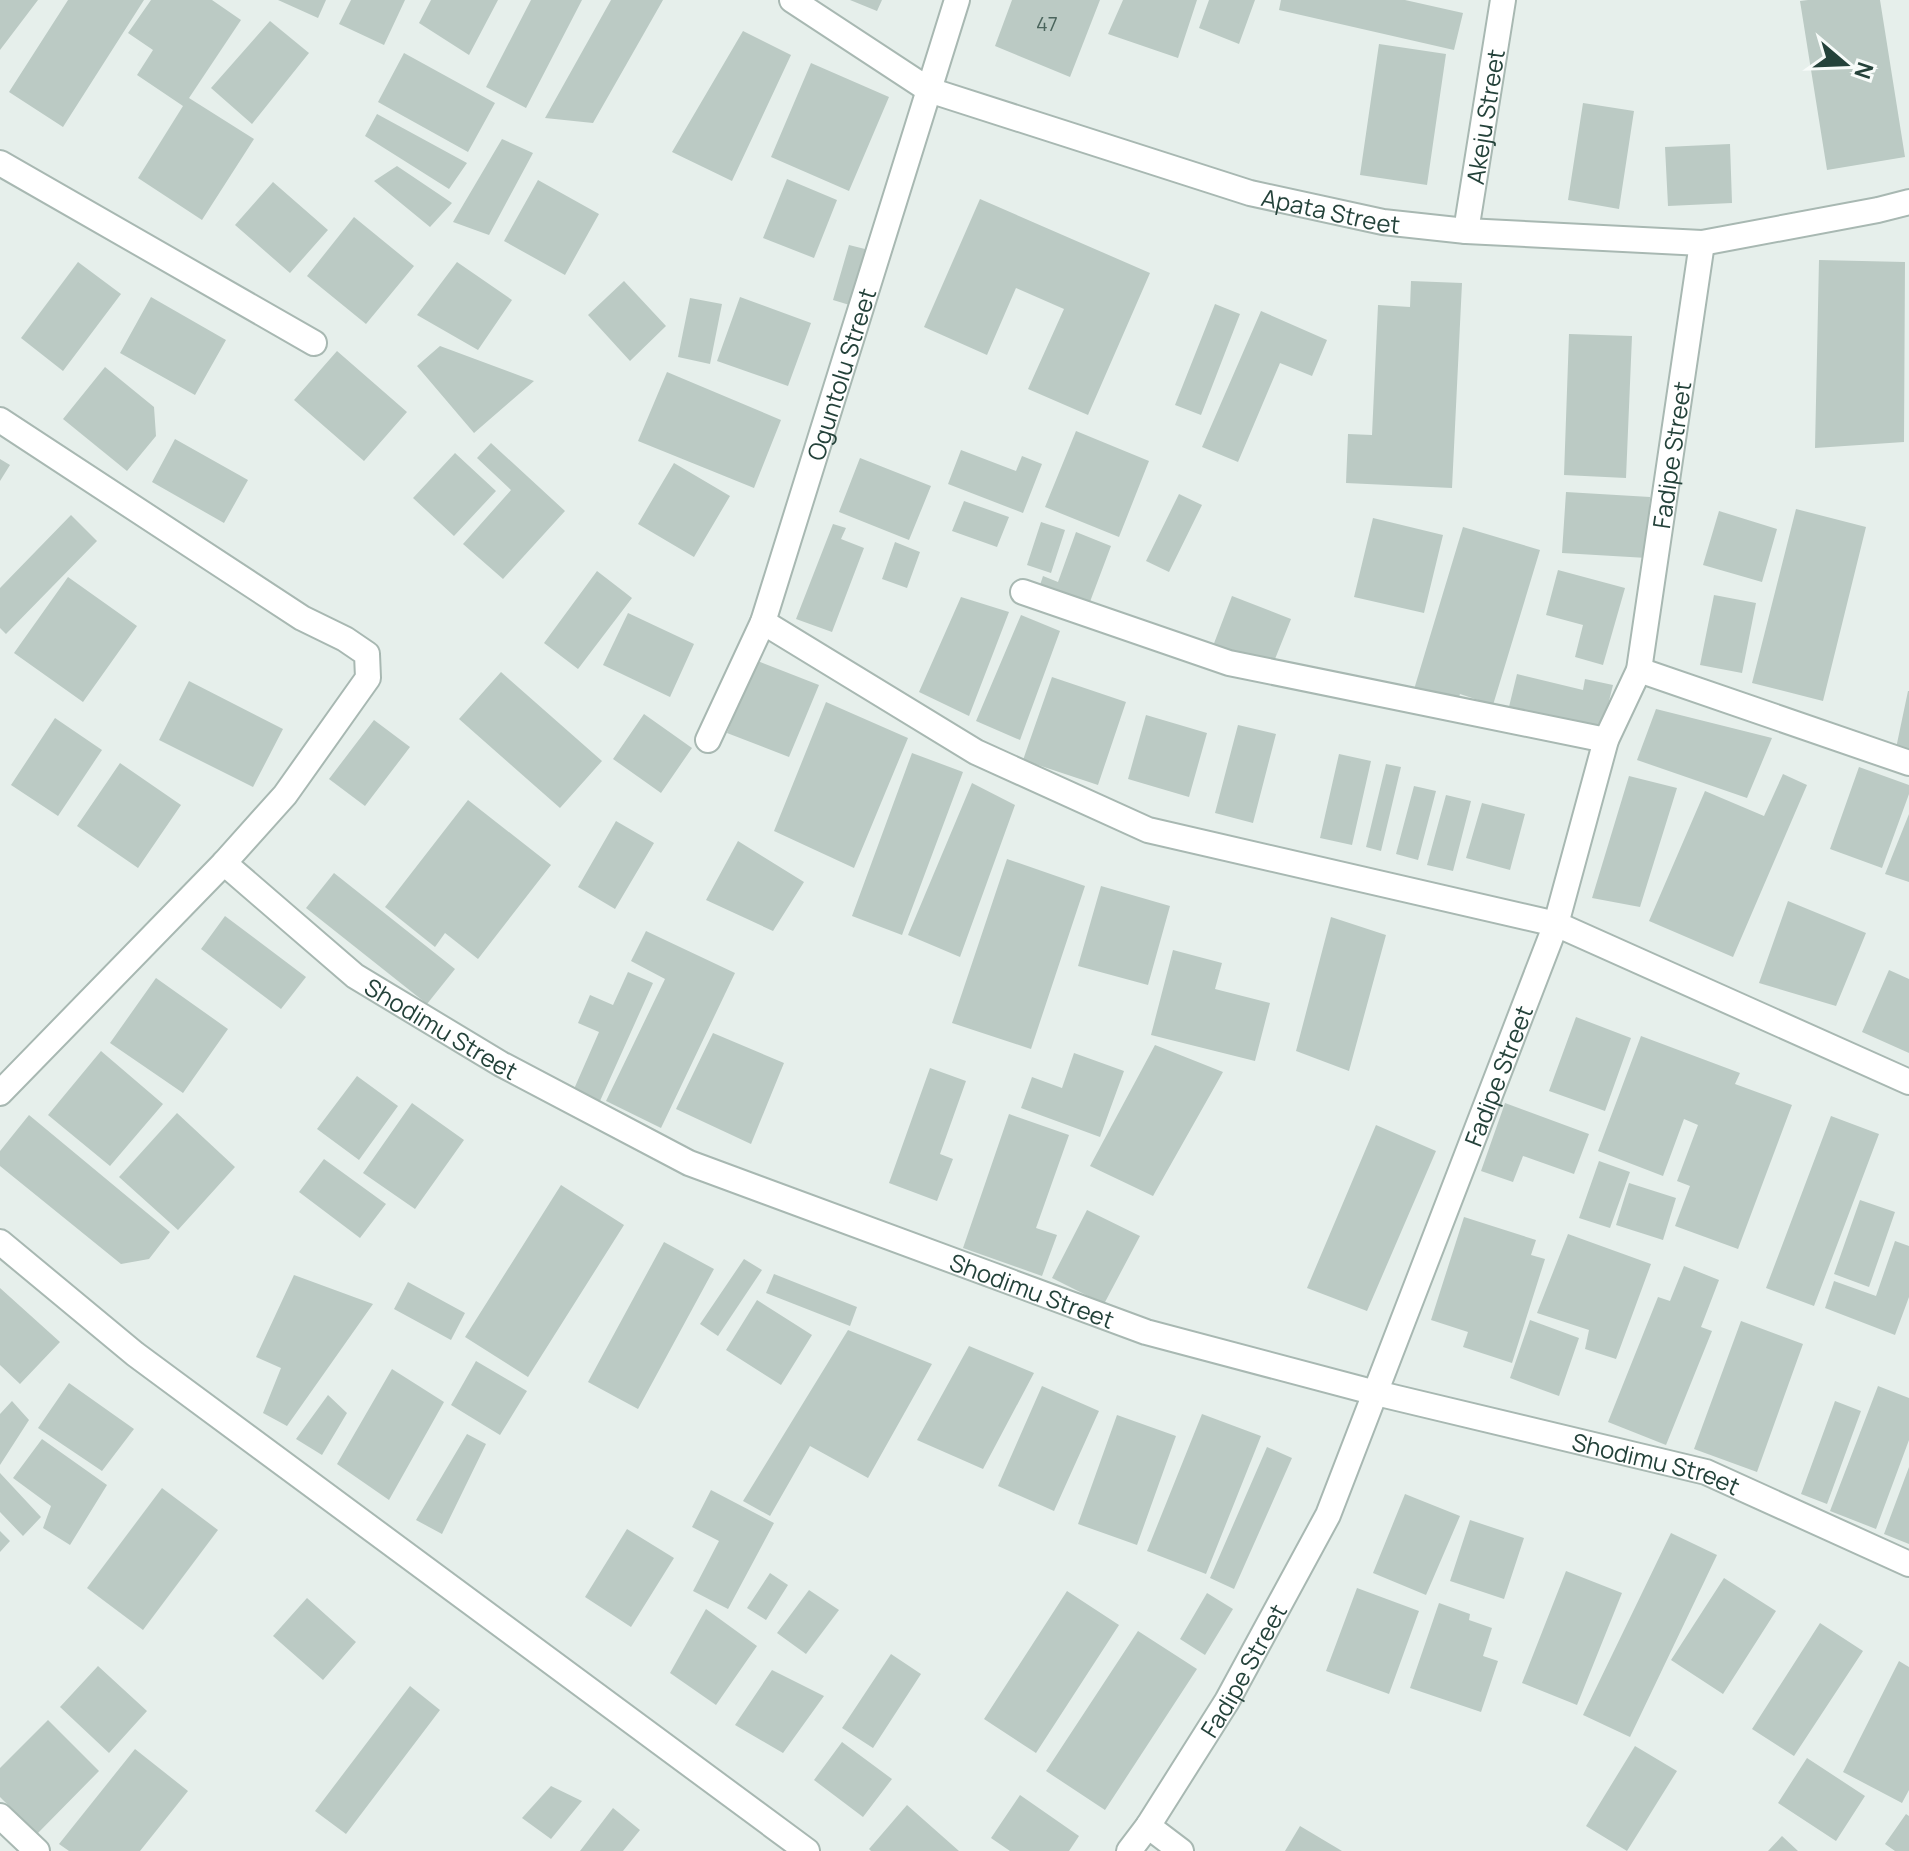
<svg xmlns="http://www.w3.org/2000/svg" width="1909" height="1851" font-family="Manrope,sans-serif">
  <rect width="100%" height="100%" fill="#e6efeb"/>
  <!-- building -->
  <path fill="#bbcac4" d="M0,0H38L0,50Z
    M68,0H144L63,127L9,92Z
    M151,0H212L241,20L189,98L254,139L202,220L138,178L183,106L137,75L153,50L128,33Z
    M278,0H326L318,18Z
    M351,0H405L384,45L339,24Z
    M431,0H498L469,55L419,23Z
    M531,0H582L526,108L486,87Z
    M611,0H663L593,123L545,118Z
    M850,0H882L877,11Z
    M1012,0H1100L1070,77L995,46Z
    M1123,0H1197L1178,58L1108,34Z
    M1209,0H1255L1239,44L1199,28Z
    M1281,0H1405L1463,13L1454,50L1279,10Z
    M1808,0H1880L1905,157L1827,170L1800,1Z
    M270,21L309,53L252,124L211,88Z
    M743,31L791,55L732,181L672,152Z
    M1379,44L1446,54L1427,185L1360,175Z
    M404,53L495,103L468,152L378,102Z
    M811,63L889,97L849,191L771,157Z
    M1583,103L1634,111L1619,209L1568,200Z
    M377,114L467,163L449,189L365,136Z
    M502,139L533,153L489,235L453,222Z
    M1730,144L1732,203L1668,206L1665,147Z
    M397,166L452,203L430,227L374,181Z
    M787,179L837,200L814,258L763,238Z
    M538,180L599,214L565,275L504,241Z
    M273,182L328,230L290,273L235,225Z
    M980,199L1150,273L1088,415L1028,389L1064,309L1016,288L987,355L924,327Z
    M354,217L414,266L366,324L307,276Z
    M849,245L869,250L853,306L833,300Z
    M1819,260L1905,262L1904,442L1815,448Z
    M78,262L121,294L63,371L21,338Z
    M457,262L512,300L478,350L417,315Z
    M624,281L666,326L630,361L588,315Z
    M1411,281L1462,283L1452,488L1346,483L1348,434L1372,435L1378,305L1410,307Z
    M151,297L226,340L195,395L120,353Z
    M740,297L811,323L788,386L717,361Z
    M690,298L722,304L710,364L678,357Z
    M1215,304L1240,314L1201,415L1175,405Z
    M1261,311L1327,340L1312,376L1280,363L1238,462L1202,447Z
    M1569,334L1632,336L1626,478L1564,475Z
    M440,346L534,381L474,433L417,366Z
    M337,351L407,412L364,461L294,400Z
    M105,367L154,407L156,436L127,471L63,419Z
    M667,372L781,420L754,488L638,441Z
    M1076,431L1149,461L1119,537L1045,507Z
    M175,439L248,480L224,523L152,482Z
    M491,443L565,511L503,579L463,544L511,490L477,458Z
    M961,450L1016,471L1022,456L1042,464L1023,513L948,484Z
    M455,453L496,491L454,536L413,498Z
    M860,458L931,486L909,540L839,512Z
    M0,459L10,465L0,481Z
    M674,463L730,496L694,557L638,524Z
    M1566,492L1650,497L1647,558L1562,553Z
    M1179,494L1202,505L1169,572L1146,561Z
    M964,501L1009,517L997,547L952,531Z
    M1796,509L1866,527L1823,701L1752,683Z
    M1719,511L1777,529L1762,582L1703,565Z
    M71,515L97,541L6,634L0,628V588Z
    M1373,518L1443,535L1424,613L1354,597Z
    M1041,522L1065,530L1051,573L1027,565Z
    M833,524L846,528L841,539L864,548L832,632L796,619Z
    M1463,527L1540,550L1493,705L1460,694L1455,709L1412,696Z
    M1076,532L1111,546L1088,607L1039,588L1043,576L1058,582Z
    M895,542L920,552L907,588L882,579Z
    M1558,570L1625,588L1603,665L1575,657L1583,625L1546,615Z
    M597,571L632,598L578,669L544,643Z
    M68,577L137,626L83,702L14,653Z
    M1714,595L1756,603L1742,673L1700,665Z
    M1232,596L1291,619L1271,669L1213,646Z
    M961,597L1009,612L969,716L919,692Z
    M628,613L694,644L670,697L603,665Z
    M1021,615L1060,631L1020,740L976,721Z
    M755,660L819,685L789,757L727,733Z
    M501,672L602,761L560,808L459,719Z
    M1517,674L1583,690L1585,679L1613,685L1600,737L1507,715Z
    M1052,677L1126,702L1098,785L1023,760Z
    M189,681L283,729L253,787L159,740Z
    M1908,691H1909V755L1895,753Z
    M826,702L908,738L854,868L774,831Z
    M1656,709L1772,738L1747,798L1637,760Z
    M644,714L692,748L661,793L613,759Z
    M1146,715L1207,733L1189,797L1128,779Z
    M55,718L102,750L58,816L11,785Z
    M374,720L410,747L365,806L329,779Z
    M1238,725L1276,734L1253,823L1215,813Z
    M912,753L963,772L902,935L852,916Z
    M1339,754L1371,761L1352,845L1320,838Z
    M120,763L181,805L138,868L77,826Z
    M1386,764L1401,767L1381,851L1366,847Z
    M1859,767L1909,785V794L1882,868L1830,849Z
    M1783,774L1807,785L1733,957L1649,921L1705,791L1764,816Z
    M1629,776L1677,788L1640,907L1592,898Z
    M972,783L1015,805L960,957L908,935Z
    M1414,786L1436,791L1418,860L1396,854Z
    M1446,795L1471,801L1453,871L1427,865Z
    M468,800L551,865L478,959L445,933L435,947L385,907Z
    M1482,803L1525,814L1510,870L1466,858Z
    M1909,814V882L1885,874Z
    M616,821L654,843L615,909L578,887Z
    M738,841L804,882L773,931L706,900Z
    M1007,859L1085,886L1031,1049L952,1023Z
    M334,873L455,969L427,1004L306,908Z
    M1101,886L1170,906L1148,985L1078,966Z
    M1788,901L1866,933L1836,1006L1759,983Z
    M225,916L306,977L281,1009L201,949Z
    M1331,917L1386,935L1349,1071L1296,1051Z
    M646,931L735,973L661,1128L606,1101L665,979L631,961Z
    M1173,950L1222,963L1215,989L1270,1003L1255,1061L1151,1035Z
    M1889,970L1909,979V1053L1862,1032Z
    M628,972L653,983L600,1101L574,1089L599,1032L578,1023L590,995L613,1005Z
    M156,978L228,1029L183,1093L110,1043Z
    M1576,1017L1631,1038L1605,1111L1549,1091Z
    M713,1033L784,1063L751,1144L676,1109Z
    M1641,1036L1740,1073L1735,1084L1792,1105L1738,1249L1675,1226L1690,1186L1677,1181L1698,1125L1684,1119L1663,1176L1598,1151Z
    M1155,1045L1223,1072L1153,1196L1090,1166Z
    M101,1051L163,1104L110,1166L48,1115Z
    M1074,1053L1124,1071L1100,1137L1021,1108L1032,1077L1062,1088Z
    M930,1068L966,1081L940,1154L953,1159L937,1201L889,1183Z
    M357,1076L398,1106L359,1160L317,1129Z
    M412,1103L464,1140L415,1209L363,1173Z
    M1505,1103L1589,1134L1574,1174L1523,1156L1513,1182L1481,1171Z
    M177,1113L235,1167L178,1230L119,1177Z
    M1009,1114L1069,1135L1036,1228L1057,1235L1042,1276L963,1248Z
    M29,1115L170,1232L149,1259L121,1264L0,1166V1151Z
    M1831,1116L1879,1134L1814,1306L1766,1288Z
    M1376,1125L1436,1151L1367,1311L1307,1288Z
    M324,1159L386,1204L360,1238L299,1192Z
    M1599,1161L1630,1172L1610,1228L1579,1218Z
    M1629,1183L1676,1198L1663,1240L1616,1225Z
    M561,1185L624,1225L528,1377L465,1337Z
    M1860,1200L1895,1212L1869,1287L1834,1274Z
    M1087,1210L1140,1236L1104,1304L1052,1278Z
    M1464,1217L1536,1240L1531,1255L1545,1259L1512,1363L1463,1347L1468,1332L1431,1320Z
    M1568,1234L1651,1264L1616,1359L1585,1349L1589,1330L1537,1313Z
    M1895,1241L1909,1246V1297L1895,1335L1825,1308L1834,1281L1876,1296Z
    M664,1242L714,1269L638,1409L588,1382Z
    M744,1259L762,1270L718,1336L700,1324Z
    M1684,1266L1719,1280L1701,1327L1712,1331L1666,1445L1608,1422L1658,1297L1670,1301Z
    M774,1274L857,1307L850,1326L766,1293Z
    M294,1275L373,1304L287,1426L263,1413L281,1368L256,1357Z
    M408,1282L465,1313L451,1340L394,1309Z
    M0,1288L60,1342L20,1384L0,1365Z
    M757,1300L812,1335L781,1385L726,1350Z
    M1530,1320L1579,1338L1559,1396L1510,1378Z
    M1741,1321L1803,1344L1757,1472L1694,1449Z
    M848,1330L932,1364L868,1478L810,1446L770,1516L743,1501Z
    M969,1346L1034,1373L983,1469L917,1440Z
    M476,1361L527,1391L500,1435L451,1405Z
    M392,1369L444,1402L389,1500L337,1464Z
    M69,1383L134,1429L102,1471L38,1428Z
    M1042,1386L1099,1411L1054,1511L998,1486Z
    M1878,1386L1909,1398V1440L1876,1529L1830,1511Z
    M328,1395L347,1413L322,1455L296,1439Z
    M12,1401L29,1420L0,1465V1414Z
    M1835,1401L1861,1411L1827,1504L1801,1494Z
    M1202,1414L1261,1436L1206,1574L1147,1551Z
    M1117,1415L1176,1436L1137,1545L1078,1524Z
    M467,1434L486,1444L442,1534L416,1520Z
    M42,1439L107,1485L70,1545L43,1528L51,1506L13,1478Z
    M1267,1447L1292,1458L1234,1589L1210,1578Z
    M1909,1467V1544L1884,1534Z
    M0,1473L41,1517L23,1536L0,1512Z
    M162,1488L218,1530L143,1630L87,1588Z
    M711,1490L774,1523L728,1609L693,1591L719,1541L692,1527Z
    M1405,1494L1460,1516L1426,1595L1373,1573Z
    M1470,1520L1524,1538L1504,1599L1450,1581Z
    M627,1529L674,1558L631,1627L585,1597Z
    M0,1531L10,1541L0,1552Z
    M1671,1533L1717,1555L1630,1737L1583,1715Z
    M1566,1571L1622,1593L1577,1705L1522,1683Z
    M770,1573L788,1585L766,1620L747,1608Z
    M1724,1578L1776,1611L1723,1694L1671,1660Z
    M1357,1588L1419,1611L1389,1694L1326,1671Z
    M809,1590L839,1610L806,1654L777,1633Z
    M1067,1591L1119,1625L1036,1753L984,1719Z
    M1207,1593L1233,1609L1205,1655L1180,1639Z
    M307,1598L356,1642L323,1680L273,1636Z
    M1439,1603L1470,1614L1469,1620L1492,1628L1483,1656L1498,1661L1481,1712L1410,1688Z
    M706,1609L757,1646L716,1705L670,1673Z
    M1820,1623L1863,1651L1794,1756L1752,1729Z
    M1138,1631L1197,1669L1105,1810L1046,1771Z
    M891,1654L921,1674L873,1748L842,1728Z
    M1899,1661L1909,1667V1790L1902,1803L1843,1772Z
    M98,1666L147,1711L109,1753L60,1707Z
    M772,1670L824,1696L783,1753L735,1725Z
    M410,1686L440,1710L346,1834L315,1811Z
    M48,1720L99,1771L37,1834L0,1797V1768Z
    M842,1742L892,1779L863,1817L814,1780Z
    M1635,1746L1677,1771L1627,1851L1586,1826Z
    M135,1749L188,1791L140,1851H69L59,1844Z
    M1807,1758L1865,1796L1836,1841L1778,1803Z
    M551,1786L582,1801L551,1839L522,1818Z
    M1020,1795L1079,1836L1069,1851H1010L991,1838Z
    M907,1805L959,1851H871L869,1849Z
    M613,1808L640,1830L623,1851H580Z
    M1906,1814L1909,1816V1851H1895L1885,1844Z
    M1300,1826L1342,1851H1285Z
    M1782,1836L1798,1851H1768Z"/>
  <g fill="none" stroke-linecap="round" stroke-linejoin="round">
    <!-- minor casing -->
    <g stroke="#a8b8b2" stroke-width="28">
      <g id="minor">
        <path id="s1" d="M792,0L929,90L1250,193L1383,222L1466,231L1702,243L1878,210L1909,202"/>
        <path d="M0,163L314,343"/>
        <path id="s2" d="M1466,231L1503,0"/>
        <path d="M0,420L302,618L345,639L367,654L368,678L285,795L224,863L0,1093"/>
        <path d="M1023,592L1229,663L1606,740"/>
        <path d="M763,622L976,752L1148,830L1556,924L1909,1082"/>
        <path d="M1639,670L1909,763"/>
        <path id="s3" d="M708,740L763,622L957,0"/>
        <path id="s4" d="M224,863L355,976L501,1064L689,1163L1146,1332L1376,1393L1706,1472L1909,1564"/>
        <path d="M0,1242L135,1354L807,1851"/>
        <path d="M0,1816L37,1851"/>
        <path d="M1148,1826L1181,1851"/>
        <path id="s5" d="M1129,1851L1148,1826L1227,1701L1328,1515L1556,924L1606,740L1639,670L1702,243"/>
      </g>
    </g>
    <!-- minor -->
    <use href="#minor" stroke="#fff" stroke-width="24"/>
  </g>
  <g text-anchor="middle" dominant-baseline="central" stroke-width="6" stroke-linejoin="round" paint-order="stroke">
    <!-- number labels -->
    <g font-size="20" fill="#4a645c">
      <text x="1047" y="23">47</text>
    </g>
    <!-- street labels -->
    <g font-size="24" fill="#24423a" stroke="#f7fbf9">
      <text stroke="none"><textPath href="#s2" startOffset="116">Akeju Street</textPath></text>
      <text stroke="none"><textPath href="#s1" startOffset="584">Apata Street</textPath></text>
      <text stroke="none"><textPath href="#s3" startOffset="390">Oguntolu Street</textPath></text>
      <text stroke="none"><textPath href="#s5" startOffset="1510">Fadipe Street</textPath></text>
      <text stroke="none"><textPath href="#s4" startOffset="274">Shodimu Street</textPath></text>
      <text stroke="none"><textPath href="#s5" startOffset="862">Fadipe Street</textPath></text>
      <text stroke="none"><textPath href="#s4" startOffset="922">Shodimu Street</textPath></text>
      <text stroke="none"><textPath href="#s4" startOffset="1570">Shodimu Street</textPath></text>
      <text stroke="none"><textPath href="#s5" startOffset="214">Fadipe Street</textPath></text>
    </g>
  </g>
  <!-- north arrow -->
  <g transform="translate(1845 64) rotate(109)" stroke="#f7fbf9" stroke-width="6" paint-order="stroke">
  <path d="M0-6L14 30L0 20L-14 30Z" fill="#24423a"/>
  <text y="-12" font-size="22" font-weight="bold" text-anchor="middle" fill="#24423a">N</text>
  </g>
</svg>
